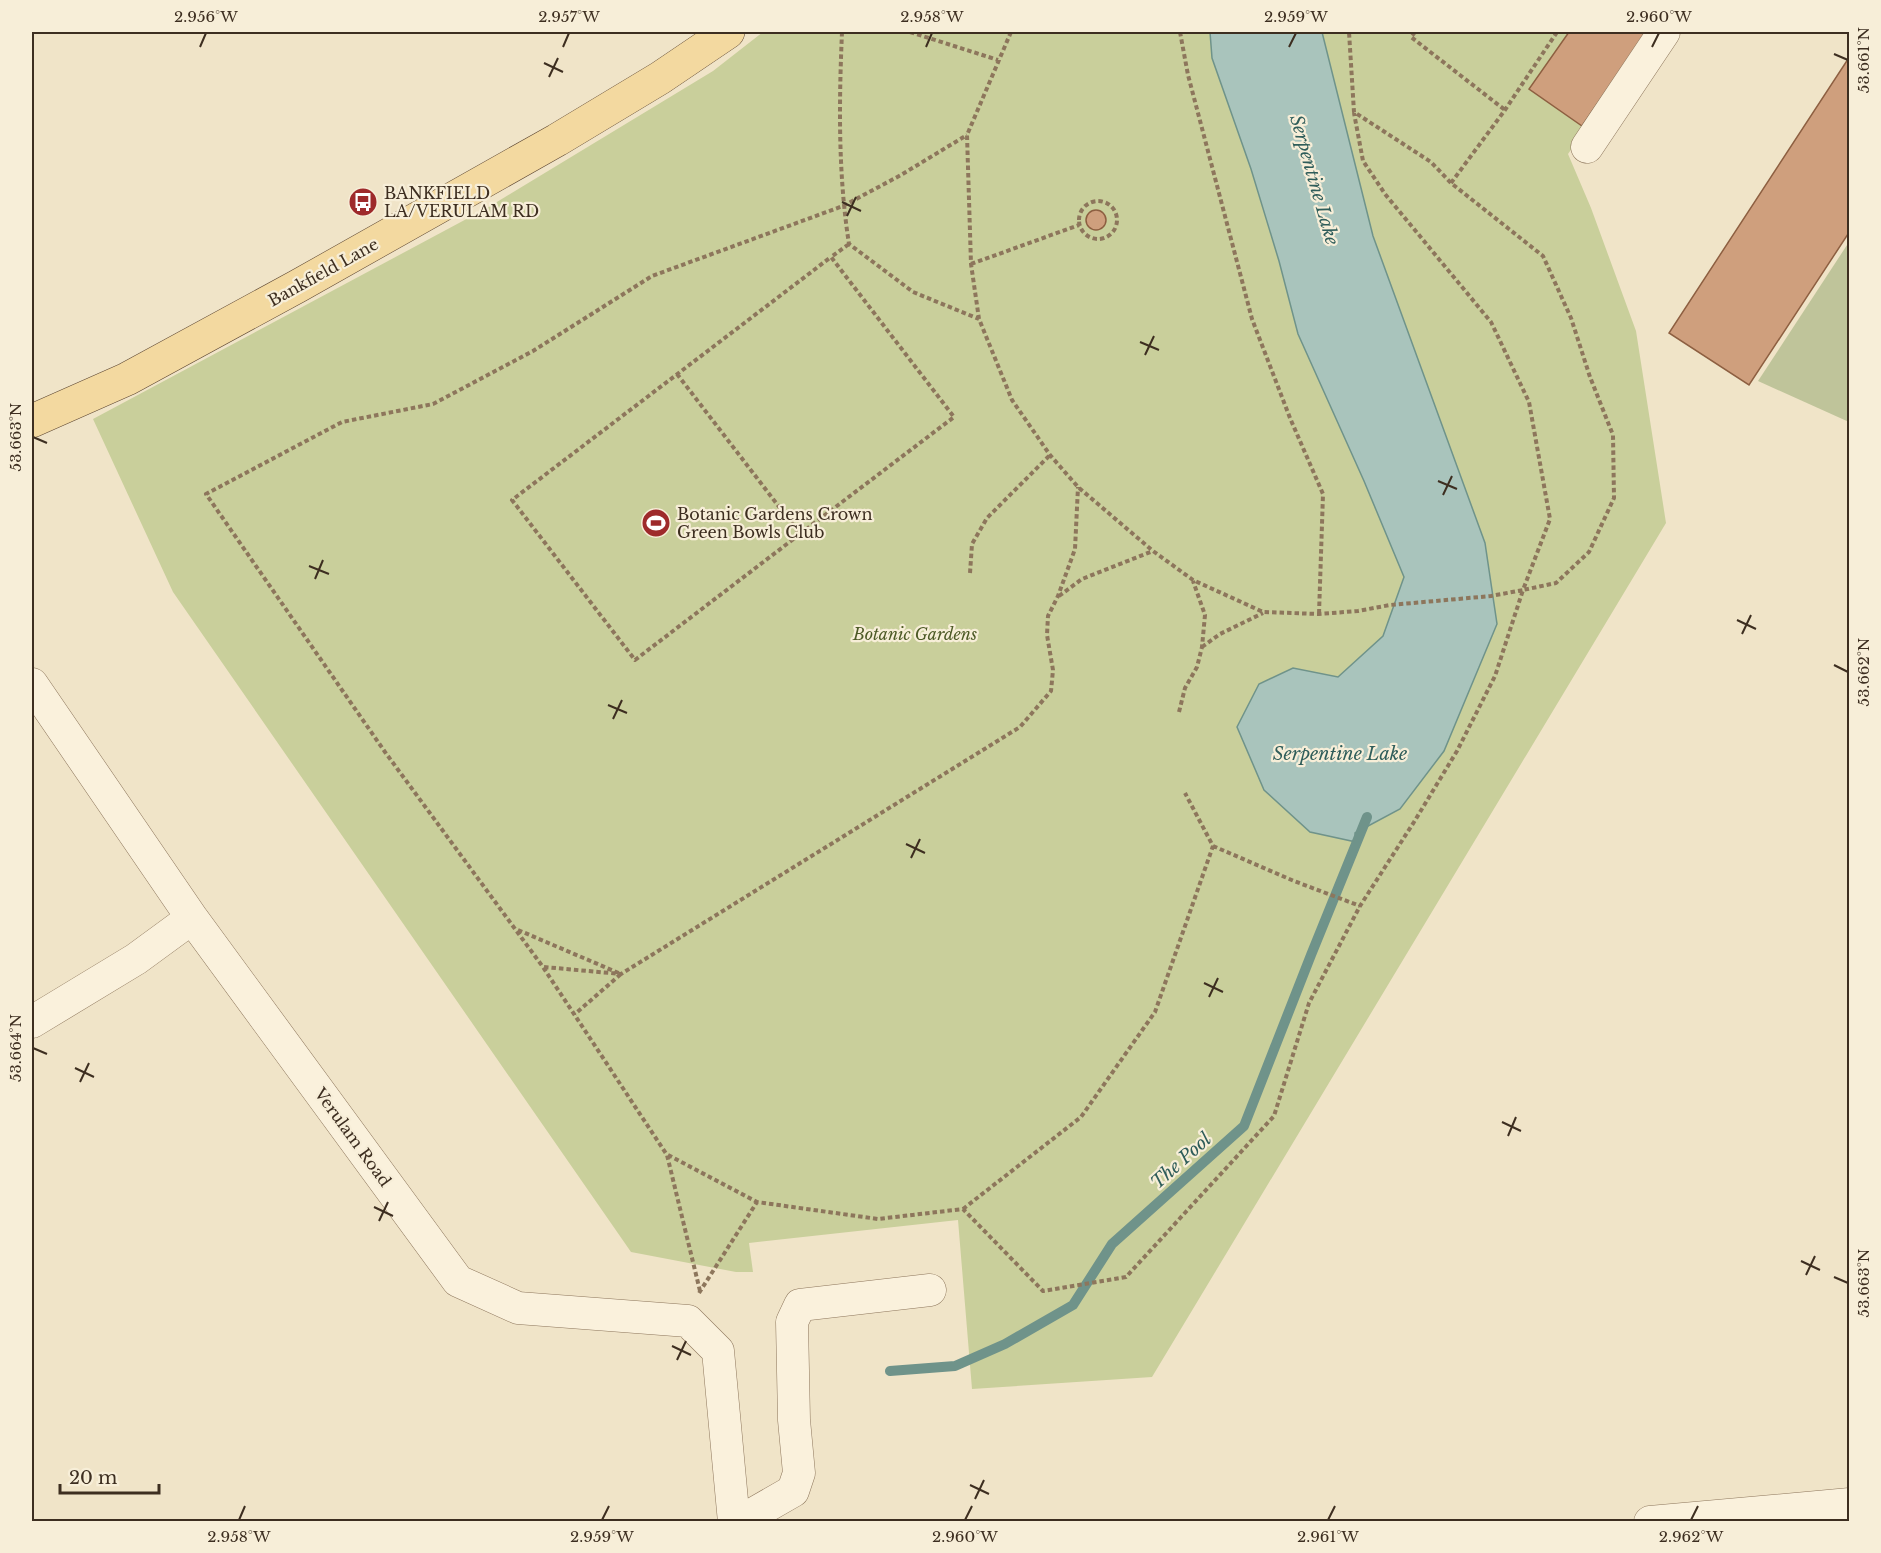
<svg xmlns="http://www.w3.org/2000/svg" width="1881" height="1553" font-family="'Libre Baskerville',serif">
  <rect width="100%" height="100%" fill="#f0e4c8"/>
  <!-- green -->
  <path fill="#c9cf9b" d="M763,32H1653L1568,154L1591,208L1636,331L1666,523L1152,1377L972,1389L958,1220L749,1243L753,1272H736L631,1252L173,592L93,419L487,208L713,71Z"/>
  <!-- cemetery -->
  <path fill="#bfc49a" d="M1849,242L1850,422H1849L1758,381Z"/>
  <!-- water -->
  <path fill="#a9c4bc" stroke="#6f938a" stroke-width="1.5" d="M1210,32H1322L1373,236L1485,543L1497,624L1444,751L1400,809L1355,833L1356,842L1310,832L1264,790L1237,727L1259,684L1293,668L1338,677L1383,636L1404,577L1364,481L1298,334L1279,261L1251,169L1212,58Z"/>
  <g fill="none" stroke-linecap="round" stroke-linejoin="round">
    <!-- stream -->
    <path stroke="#6f938a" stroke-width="10" d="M890,1371L955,1366L1005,1344L1073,1305L1112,1244L1244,1126L1311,955L1367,817"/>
  </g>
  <!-- building -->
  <path fill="#cf9f7d" stroke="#8d5f41" stroke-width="1.5" d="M1569,32H1647L1582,126L1529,89Z
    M1850,56V231L1749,385L1669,333Z
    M1086 220a10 10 0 1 1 20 0a10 10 0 1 1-20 0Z"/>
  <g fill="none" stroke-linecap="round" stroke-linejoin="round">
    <!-- minor casing -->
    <g stroke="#8d765c" stroke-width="33">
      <path id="minor" d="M1587,147L1664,32
        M32,684L192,918L458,1281L518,1308L688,1321L718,1351L734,1522
        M32,1022L136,959L192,918
        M739,1522L793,1491L799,1473L794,1420L792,1322L800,1305L930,1290
        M1650,1522L1850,1504"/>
    </g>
    <!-- major casing -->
    <g stroke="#5b4430" stroke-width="34">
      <path id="major" d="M32,421L127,379L298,286L557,140L660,78L728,32"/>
    </g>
    <!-- path -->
    <path stroke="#8d765c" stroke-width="4" stroke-dasharray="4.5 3" stroke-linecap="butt" d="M842,32C839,102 838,174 849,244L913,292L979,319
      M910,32L998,60
      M1011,32L967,135L971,264L979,319L1012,400L1050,455L1078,487L1153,551L1193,580L1263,612L1319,614L1358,611L1390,605L1491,596L1523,590L1550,519L1529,402L1491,322L1385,194L1363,161L1354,113
      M1180,32L1188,75L1252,319L1290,418L1323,494L1319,614
      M1415,32L1411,37L1505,110
      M1451,183L1505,110L1557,32
      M1079 220a19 19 0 1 1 38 0a19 19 0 1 1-38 0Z
      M971,264L1079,225
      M677,374L800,534L635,660L512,500L831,257
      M800,534L954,417L831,257L849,244
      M970,573L972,544L987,518L1050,455
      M1059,596L1082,579L1153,551
      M1202,647L1220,634L1263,613
      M1179,712L1185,688L1197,667L1202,647L1205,615L1193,581
      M1213,846L1294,881L1360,906
      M518,930L621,974L575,1014
      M544,967L621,974L1020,727L1051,691L1053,670L1047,635L1048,616L1058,596L1075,549L1078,487
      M668,1155L757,1202
      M963,1209L1081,1117L1155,1012L1213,846L1185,793
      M700,1291L667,1155L543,967L385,752L206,494L342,422L433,404L533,351L652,276L843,206L901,175L967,135
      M699,1293L757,1202L878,1219L963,1209L1043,1291L1126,1277L1274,1116L1309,1003L1360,906L1414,822L1457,751L1495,676L1523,590L1556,583L1589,552L1614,498L1613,435L1590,377L1571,318L1543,256L1451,183L1431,162L1354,112L1349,32"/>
    <!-- minor -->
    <use href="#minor" stroke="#faf1dc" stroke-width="32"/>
    <!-- major -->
    <use href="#major" stroke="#f3d9a0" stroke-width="33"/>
  </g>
  <!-- ticks -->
  <path fill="none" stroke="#3d2e20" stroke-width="2" d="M200,47L206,33M563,47L569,33M926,47L932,33M1289,47L1296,33M1652,47L1659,33M1834,54L1848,60M544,63L563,72M549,77L558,58M842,202L861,211M847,216L856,197M1140,342L1159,350M1145,355L1154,336M33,437L47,443M1438,481L1457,489M1443,495L1452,476M309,566L329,574M315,579L323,560M1737,620L1756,629M1742,634L1751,615M1834,665L1848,672M608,705L627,713M613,719L622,700M906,844L925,853M911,858L920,839M1204,983L1223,992M1209,997L1218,978M33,1048L47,1054M75,1068L94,1077M80,1082L89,1063M1502,1122L1521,1131M1508,1136L1516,1117M374,1207L393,1216M379,1221L388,1202M1801,1261L1820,1270M1806,1275L1815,1256M1834,1277L1848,1283M672,1346L691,1355M677,1360L686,1341M970,1485L989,1494M975,1499L984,1480M239,1520L245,1506M602,1520L609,1506M965,1520L972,1506M1328,1520L1335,1506M1691,1520L1698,1506"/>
  <!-- icons -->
  <defs>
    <g id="bus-disc" transform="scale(1.5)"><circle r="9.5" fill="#9e2a2b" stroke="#f7eed8"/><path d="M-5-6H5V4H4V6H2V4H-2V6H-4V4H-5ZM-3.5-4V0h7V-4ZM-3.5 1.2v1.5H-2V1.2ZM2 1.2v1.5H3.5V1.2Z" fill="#fff"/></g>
    <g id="stadium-disc" transform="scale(1.5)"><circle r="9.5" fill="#9e2a2b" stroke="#f7eed8"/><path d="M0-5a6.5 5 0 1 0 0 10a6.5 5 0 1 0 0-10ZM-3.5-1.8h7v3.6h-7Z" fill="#fff"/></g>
  </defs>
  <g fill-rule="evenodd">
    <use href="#bus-disc" x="363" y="202"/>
    <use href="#stadium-disc" x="656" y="523"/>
  </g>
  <g text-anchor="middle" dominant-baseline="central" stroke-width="4.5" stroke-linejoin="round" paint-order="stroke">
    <!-- poi labels -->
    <g font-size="16" fill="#3d2e20" stroke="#f7eed8" text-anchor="start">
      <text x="384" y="193">BANKFIELD<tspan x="384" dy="18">LA/VERULAM RD</tspan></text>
      <text x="677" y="514">Botanic Gardens Crown<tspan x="677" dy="18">Green Bowls Club</tspan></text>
    </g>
    <!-- street labels -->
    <g font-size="16" fill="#3d2e20" stroke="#f7eed8">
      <text transform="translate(323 272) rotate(-29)">Bankfield Lane</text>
      <text transform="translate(353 1137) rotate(54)">Verulam Road</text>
    </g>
    <!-- park labels -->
    <g font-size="16" font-style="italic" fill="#4d5a26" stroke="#f7eed8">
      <text x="915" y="634">Botanic Gardens</text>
    </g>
    <!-- water labels -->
    <g font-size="18" font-style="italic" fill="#2f5d5a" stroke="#f7eed8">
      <text transform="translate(1314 180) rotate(74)">Serpentine Lake</text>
      <text x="1340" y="754">Serpentine Lake</text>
      <text transform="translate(1181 1161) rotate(-42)">The Pool</text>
    </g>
  </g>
  <!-- border -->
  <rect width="1881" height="1553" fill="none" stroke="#f7eed8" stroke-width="66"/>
  <!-- scale -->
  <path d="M60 1484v9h99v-9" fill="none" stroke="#3d2e20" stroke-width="3"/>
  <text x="69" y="1484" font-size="18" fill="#3d2e20" stroke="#f7eed8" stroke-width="4.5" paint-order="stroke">20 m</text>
  <rect x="33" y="33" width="1815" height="1487" fill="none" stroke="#3d2e20" stroke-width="2"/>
  <g font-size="15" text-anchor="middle" fill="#3d2e20">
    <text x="206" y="22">2.956°W</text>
    <text x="569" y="22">2.957°W</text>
    <text x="932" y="22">2.958°W</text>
    <text x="1296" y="22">2.959°W</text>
    <text x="1659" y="22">2.960°W</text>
    <text transform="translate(1864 60) rotate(-90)" y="5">53.661°N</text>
    <text transform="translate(16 437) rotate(-90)" y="5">53.663°N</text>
    <text transform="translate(1864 672) rotate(-90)" y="5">53.662°N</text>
    <text transform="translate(16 1048) rotate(-90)" y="5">53.664°N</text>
    <text transform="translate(1864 1283) rotate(-90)" y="5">53.663°N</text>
    <text x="239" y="1542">2.958°W</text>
    <text x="602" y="1542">2.959°W</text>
    <text x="965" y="1542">2.960°W</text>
    <text x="1328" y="1542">2.961°W</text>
    <text x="1691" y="1542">2.962°W</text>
  </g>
</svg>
